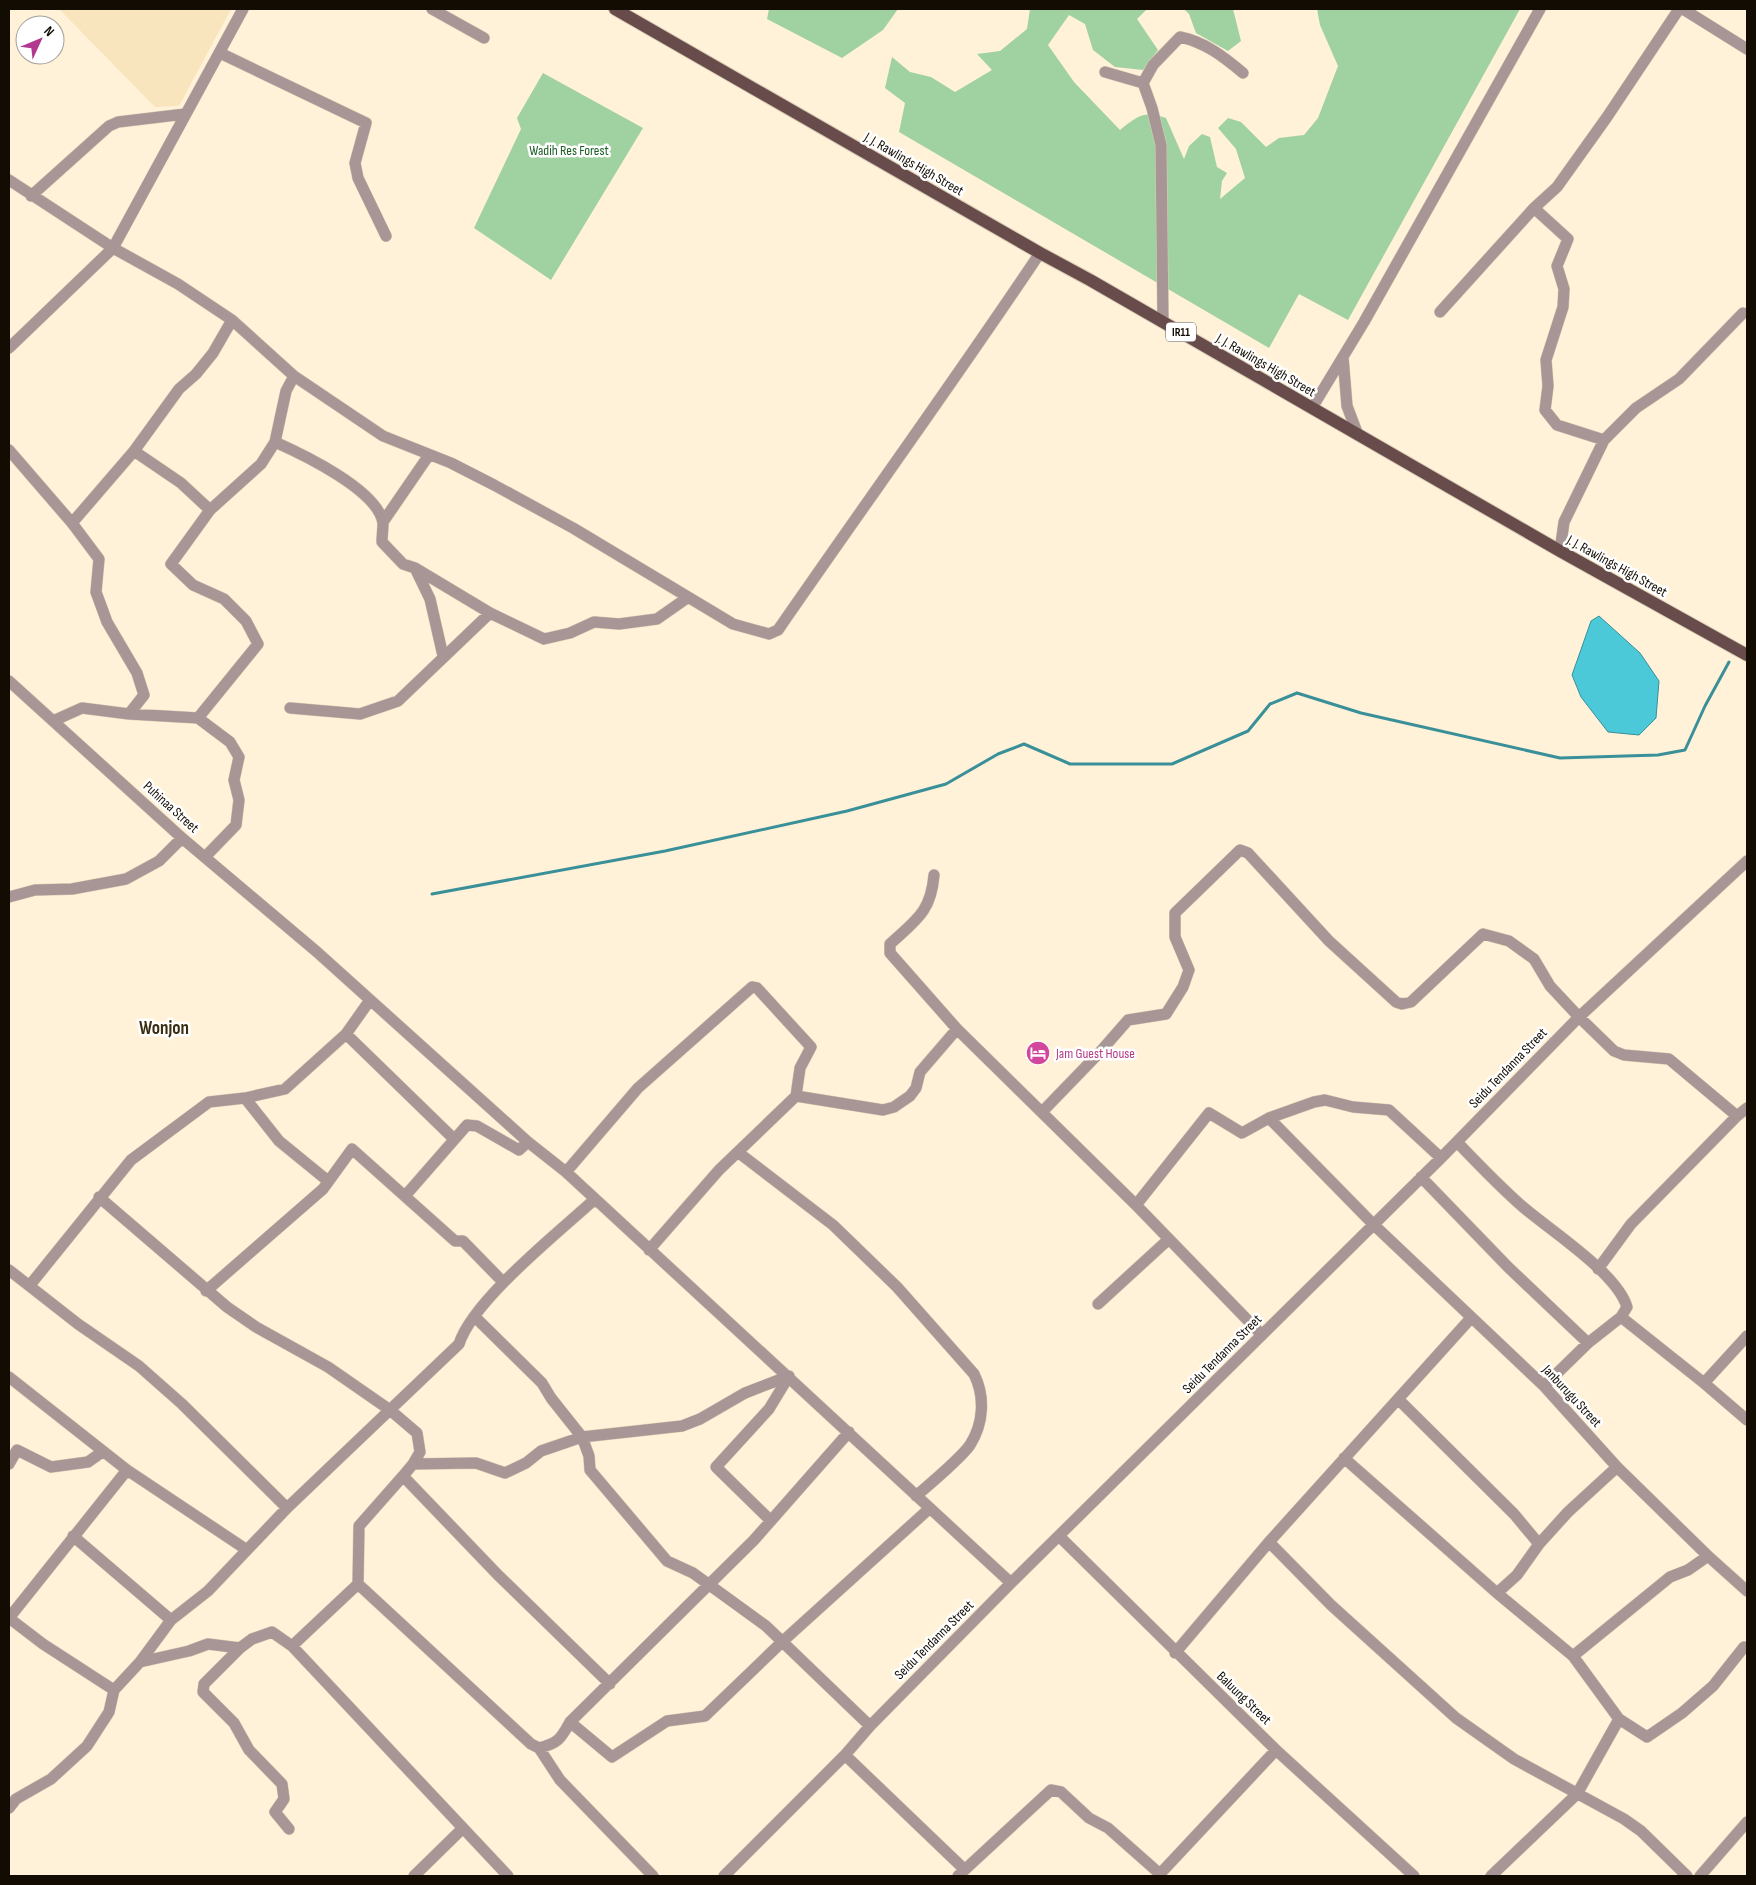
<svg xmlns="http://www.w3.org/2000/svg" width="1756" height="1885" font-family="'Sofia Sans Condensed',sans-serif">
  <rect width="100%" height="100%" fill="#fff2d8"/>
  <!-- built -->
  <path fill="#f8e5bd" d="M59,9H231L179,106L155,107Z"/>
  <!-- green -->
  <path fill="#a0d1a1" d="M769,9H898L883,30L842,58L767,19Z
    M1030,9H1147L1137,19L1158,50L1143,70L1115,67L1093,50L1085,24L1069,15L1048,45L1074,82L1120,130C1137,116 1144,110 1166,118L1184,159L1189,146L1202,134L1210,137L1217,167L1227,173L1222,181L1220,199L1245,178L1236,149L1218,128L1228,118L1241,122L1266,147L1279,138L1304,135L1318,118L1338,66L1320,25L1317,9H1520L1348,320L1299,294L1269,348L899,132L905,103L885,88L892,57L910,72L931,77L955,92L992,70L977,54L1000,51L1027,29Z
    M1184,9H1233L1241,41L1228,51L1196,33L1189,14Z
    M543,73L643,128L551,280L474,228L521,129L517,118Z"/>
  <!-- water -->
  <path fill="#4bc9d9" stroke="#3a9099" d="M1599,616L1640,653L1659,681L1656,718L1639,735L1608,732L1581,697L1572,675L1591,621Z"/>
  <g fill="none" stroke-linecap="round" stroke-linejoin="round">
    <!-- stream -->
    <path stroke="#3a9099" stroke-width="3" d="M432,894L665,851L847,811L946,784L998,754L1024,744L1070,764H1172L1248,731L1270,704L1297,693L1361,713L1560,758L1658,755L1685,750L1705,706L1729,662"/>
    <!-- street casing -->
    <g stroke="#d9cdb6" stroke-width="12">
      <path id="street" d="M432,9L484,38
        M1683,9L1747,49
        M220,53L366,123L355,163L358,178L386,236
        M1105,72L1143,83
        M9,180L113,248L178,284L232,320L294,376L383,436L451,463L494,485L573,528L733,624L769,634L778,630C865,504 955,380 1040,253
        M31,196L109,126L118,122L185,114
        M1534,208L1568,239L1557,266L1564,289L1563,307L1546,360L1548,386L1545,410L1557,425L1604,440L1564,522L1560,551
        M1440,312L1534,208L1557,187L1607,117L1679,9
        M1163,322L1161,145L1152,108L1143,83L1153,65L1180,37C1205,42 1224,57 1243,73
        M9,348L113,248L243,9
        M1343,357L1347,406L1358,435
        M1312,408L1364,322L1540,9
        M1604,440L1636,408L1679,379L1743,313
        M275,442C302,454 378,490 383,523C383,529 382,536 382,542L403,564L415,568L490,613L544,639L570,633L594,622L619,624L657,619L687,598
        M9,450L72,523L99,559L96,592L107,622L137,673L144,695L129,714
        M134,451L181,483L210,510
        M383,522L429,455
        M72,523L134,451L179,389L196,374L213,353L232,320
        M415,568L430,599L443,656
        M9,681L182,838L317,952L528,1142L566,1172L1011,1583
        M290,708L360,714L398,701L490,613
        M198,718L258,644L246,621L224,599L193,585L171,564L210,510L261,464L275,442L286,391L294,376
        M53,721L82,708L129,714L198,718L230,742L239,757L234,780L239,800L236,825L205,857
        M934,875C931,912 916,920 890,944V953L957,1029L1136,1205L1262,1335
        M9,897L35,890L72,889L126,879L159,861L182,838
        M370,1000L346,1034L454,1139
        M245,1098L279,1141L328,1181
        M1042,1112L1100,1052L1128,1020L1166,1014L1183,987L1189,970L1175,937V913L1240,850L1248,853L1329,941L1396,1002L1402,1004L1411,1002L1483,934L1509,941L1534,959L1550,986L1579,1017L1614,1051L1624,1055L1669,1059L1737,1116L1747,1108
        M1269,1118L1373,1224L1544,1386L1617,1467L1708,1556L1747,1591
        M1457,1142C1478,1164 1500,1187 1523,1207C1551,1231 1617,1273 1627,1307L1621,1317
        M739,1153L833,1225L897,1287L974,1374C985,1396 984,1423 970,1445C961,1458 930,1484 916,1496
        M566,1172L638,1088L752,987L757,988L811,1047L800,1068L796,1096
        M1421,1177L1508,1267L1588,1343L1544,1386
        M405,1196L467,1125L477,1126L519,1150L528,1142
        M99,1197L227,1307L256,1327L328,1367L390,1410L417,1433L420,1452L413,1464L476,1463L505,1473L526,1463L541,1451L582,1437L682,1426L700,1419L745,1393L789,1376
        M1136,1205L1209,1113L1242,1133L1269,1118L1314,1102L1325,1100L1353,1107L1389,1110L1441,1158
        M649,1250L719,1170L796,1096L883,1110L894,1107L910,1096L916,1088L920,1072L957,1029
        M1598,1269L1631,1224L1737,1116
        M9,1270L78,1324L139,1366L182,1404L287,1508
        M30,1285L131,1160L209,1102L245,1098L285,1089L346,1034
        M206,1291L323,1189L352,1149L455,1241H463L503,1282
        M1098,1304L1169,1239
        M475,1317L542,1383L551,1398L582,1437L589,1456L590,1470L667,1561L693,1573L766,1626L870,1726
        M1588,1343L1621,1317L1704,1383L1747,1336
        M9,1377L127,1470L247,1550
        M1704,1383L1747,1420
        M1398,1399L1514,1514L1539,1544
        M1344,1458L1497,1593L1573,1656L1619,1719L1577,1794L1491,1876
        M9,1464L17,1450L51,1467L88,1462L102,1452
        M413,1464L403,1476L498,1575L610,1684
        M771,1521L716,1467L769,1409L789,1376
        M73,1536L171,1620
        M1059,1536L1276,1750L1414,1876
        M1269,1542L1331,1605L1456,1718L1514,1759L1624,1819L1641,1831L1687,1876
        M358,1584L531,1744L539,1748C559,1743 561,1738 570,1722L754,1540L849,1432
        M1497,1593L1517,1575L1539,1544L1568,1512L1617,1467
        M9,1618L127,1470
        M9,1618L43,1644L114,1690
        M292,1646L358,1584L359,1526L403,1476
        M1175,1653L1269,1542L1471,1318
        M1573,1656L1670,1577L1688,1570L1708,1556
        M140,1662L189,1651L208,1644L240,1648
        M1619,1719L1647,1737L1682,1713L1713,1686L1744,1647
        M570,1722L612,1757L667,1721L705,1716L783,1641L930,1508
        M539,1748L560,1780L653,1876
        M845,1755L964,1869
        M9,1808L16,1799L51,1779L87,1746L109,1712L114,1690L140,1662L171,1620L208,1591L287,1508L459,1344C473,1300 559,1232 595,1199
        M289,1829L275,1812L284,1799L282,1784L249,1750L234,1723L203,1692L204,1684L240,1648L252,1639L272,1632L292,1646L508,1876
        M414,1876L462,1829
        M724,1876L845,1755L870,1726L1011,1583L1441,1158L1579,1017L1747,861
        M958,1876L1051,1790L1061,1792L1089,1818L1108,1828L1160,1874
        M1158,1876L1276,1750
        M1700,1876L1747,1822"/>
    </g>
    <!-- primary casing -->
    <g stroke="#d9cdb6" stroke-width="14">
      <path id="primary" d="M615,9L1040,253L1090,280L1560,551L1747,655"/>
    </g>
    <!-- street -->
    <use href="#street" stroke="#a89696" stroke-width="11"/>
    <!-- primary -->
    <use href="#primary" stroke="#684b4b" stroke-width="12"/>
  </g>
  <!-- icons -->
  <defs>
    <g id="hotel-disc" transform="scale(1.25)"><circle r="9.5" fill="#d1479c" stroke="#fff"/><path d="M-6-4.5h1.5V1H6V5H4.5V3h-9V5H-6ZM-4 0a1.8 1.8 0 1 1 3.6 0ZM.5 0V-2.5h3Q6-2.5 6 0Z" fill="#fff"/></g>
  </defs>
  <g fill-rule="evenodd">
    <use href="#hotel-disc" x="1038" y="1053"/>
  </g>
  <g text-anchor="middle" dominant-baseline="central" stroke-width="5" stroke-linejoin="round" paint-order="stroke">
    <!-- shield labels -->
    <rect fill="#fff" stroke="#59554f" stroke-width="1" x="1166" y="322.5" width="30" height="19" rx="4"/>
    <g font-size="12" font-weight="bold" fill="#120c03">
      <text x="1181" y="332">IR11</text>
    </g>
    <!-- park labels -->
    <g font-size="14" fill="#1b5e24" stroke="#fff">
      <text x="569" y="150">Wadih Res Forest</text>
    </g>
    <!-- street labels -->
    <g font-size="14" fill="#120c03" stroke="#fff">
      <text transform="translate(914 164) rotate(30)">J. J. Rawlings High Street</text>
      <text transform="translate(1266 365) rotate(30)">J. J. Rawlings High Street</text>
      <text transform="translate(1617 566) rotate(29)">J. J. Rawlings High Street</text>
      <text transform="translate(171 807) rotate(42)">Puhinaa Street</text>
      <text transform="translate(1508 1068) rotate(-46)">Seidu Tendanna Street</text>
      <text transform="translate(1222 1354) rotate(-45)">Seidu Tendanna Street</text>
      <text transform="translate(1572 1396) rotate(47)">Janburugu Street</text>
      <text transform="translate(934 1640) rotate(-45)">Seidu Tendanna Street</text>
      <text transform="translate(1244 1698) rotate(44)">Baluung Street</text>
    </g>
    <!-- hotel labels -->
    <g font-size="14" fill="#b23c85" stroke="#fff" text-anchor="start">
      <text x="1056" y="1053">Jam Guest House</text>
    </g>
    <!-- district labels -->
    <g font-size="19" font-weight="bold" fill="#3a2e12" stroke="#fff">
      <text x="164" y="1028">Wonjon</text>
    </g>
  </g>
  <!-- border -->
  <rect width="1756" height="1885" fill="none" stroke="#120c03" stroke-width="20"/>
  <!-- north arrow -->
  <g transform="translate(40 40) rotate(46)"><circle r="24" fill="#ffffff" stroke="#a09e9a"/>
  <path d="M0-4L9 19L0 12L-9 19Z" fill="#b1398f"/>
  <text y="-8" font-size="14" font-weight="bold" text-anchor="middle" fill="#120c03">N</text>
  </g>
</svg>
